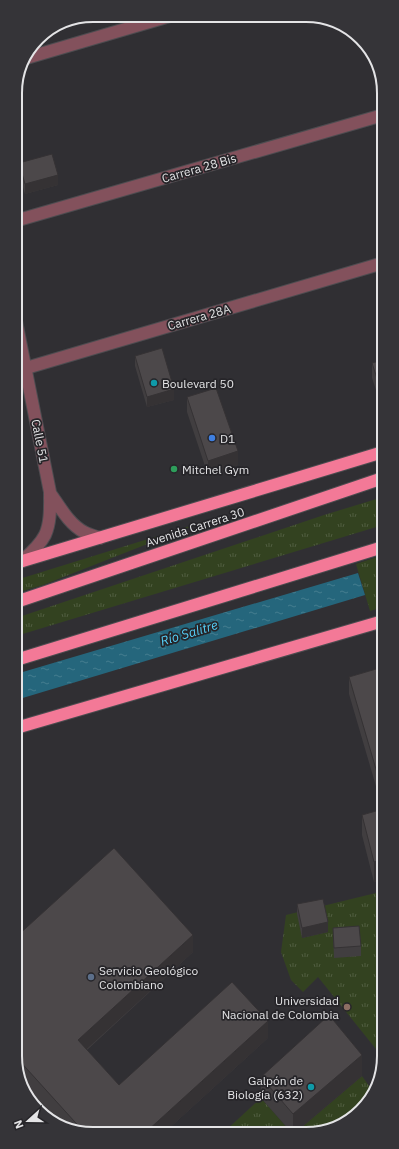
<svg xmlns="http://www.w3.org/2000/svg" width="399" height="1149" font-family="'IBM Plex Sans',sans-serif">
  <defs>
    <pattern id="grass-tufts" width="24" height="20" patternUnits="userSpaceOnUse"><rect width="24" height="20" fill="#334220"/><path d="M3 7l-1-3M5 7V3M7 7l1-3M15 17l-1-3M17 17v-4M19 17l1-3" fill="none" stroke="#505d40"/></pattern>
    <pattern id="water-ripples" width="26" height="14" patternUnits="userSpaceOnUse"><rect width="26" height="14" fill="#25667c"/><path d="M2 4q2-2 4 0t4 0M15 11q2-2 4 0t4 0" fill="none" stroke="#447c8f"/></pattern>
  </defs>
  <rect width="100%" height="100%" fill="#302f33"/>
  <!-- grass -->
  <path fill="url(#grass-tufts)" d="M383,497V525L16,636V618L324,515Z
    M206,521L43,585L16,593V580Z
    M383,555V607L370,611L356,564Z
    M384,891V1059L318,977L303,992L291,980L281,952L286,915Z
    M362,1076L372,1090L365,1107L321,1132H296Z
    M261,1098L291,1132H224Z"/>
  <!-- water -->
  <path fill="url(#water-ripples)" d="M358,573L365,595L16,700V674Z"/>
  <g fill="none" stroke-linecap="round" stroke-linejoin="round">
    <!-- minor casing -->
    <g stroke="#4d4c50" stroke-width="14">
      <path id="minor" d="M23,59L170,16
        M15,221L383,115
        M16,321L50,492C50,506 51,522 45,535C40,545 30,554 22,561
        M16,371L383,263
        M50,493C60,507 69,524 84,532C89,535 95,536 100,538"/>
    </g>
    <!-- highway casing -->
    <g stroke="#4d4c50" stroke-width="14">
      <path id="highway" d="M16,563L383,452
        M16,602L383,478
        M16,660L383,547
        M16,728L383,621"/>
    </g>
    <!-- minor -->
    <use href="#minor" stroke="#83515c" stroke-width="12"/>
    <!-- highway -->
    <use href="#highway" stroke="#f37997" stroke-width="12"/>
  </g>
  <!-- wall -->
  <path fill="#413e40" d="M19,163L58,185L25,194L19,174Z
    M135,356L174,400L147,407L135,366Z
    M383,360V411L372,378V363Z
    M187,397L238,465L208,475L187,412Z
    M383,667L380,800L349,694V677Z
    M383,809L384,879L374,882L362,835V815Z
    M297,904L328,932L302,938L297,914Z
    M333,928L361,946V956L334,958Z
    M16,937L193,952L87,1050L119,1085L268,1038L165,1132H78L60,1123L21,1081L17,1071Z
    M362,1076L296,1132H291L261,1098V1077Z"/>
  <!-- shaded-wall -->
  <path fill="#353234" d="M58,175V185L25,194V184Z
    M174,389V400L147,407V397Z
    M238,451V465L208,475V461Z
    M383,782V799L380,800V783Z
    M384,859V879L374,882V862Z
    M328,922V932L302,938V928Z
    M193,935V952L78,1057V1040Z
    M268,1021V1038L165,1132H146Z
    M362,1055V1076L296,1132H293V1114Z"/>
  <!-- building -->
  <path fill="#4c484a" stroke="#353234" d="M52,154L58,175L25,184L19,163Z
    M162,348L174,389L147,397L135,356Z
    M383,360V397L372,363Z
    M216,388L238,451L208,461L187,397Z
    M383,667V782L380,783L349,677Z
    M383,809L384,859L374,862L362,815Z
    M114,848L193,935L78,1040L119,1085L232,982L268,1021L146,1132H84L17,1058L16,937Z
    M323,899L328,922L302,928L297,904Z
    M359,926L361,946L334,948L333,928Z
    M329,1015L362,1055L293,1114L261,1077Z"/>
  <!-- markers -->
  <g fill="#0f9aa8" stroke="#262529" stroke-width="1.5">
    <circle cx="154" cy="383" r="4"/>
    <circle cx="311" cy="1087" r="4"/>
  </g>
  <circle fill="#3f7fe0" stroke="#262529" stroke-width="1.5" cx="212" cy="438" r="4"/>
  <circle fill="#2e9e5b" stroke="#262529" stroke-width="1.5" cx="174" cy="469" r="4"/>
  <circle fill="#5c6f8a" stroke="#262529" stroke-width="1.5" cx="91" cy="977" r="4"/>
  <circle fill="#8d6e63" stroke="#262529" stroke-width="1.5" cx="347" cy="1007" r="4"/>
  <g text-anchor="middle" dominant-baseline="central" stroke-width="3.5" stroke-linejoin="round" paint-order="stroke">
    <!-- street labels -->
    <g font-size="12" fill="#e4e4e6" stroke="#262529">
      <text transform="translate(199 168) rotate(-16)">Carrera 28 Bis</text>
      <text transform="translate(199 317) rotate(-16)">Carrera 28A</text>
      <text transform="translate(40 441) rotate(79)">Calle 51</text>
      <text transform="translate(195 527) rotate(-18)">Avenida Carrera 30</text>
    </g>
    <!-- poi labels -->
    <g font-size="12" fill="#e4e4e6" stroke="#262529" text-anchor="start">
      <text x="162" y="383">Boulevard 50</text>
      <text x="220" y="438">D1</text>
      <text x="182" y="469">Mitchel Gym</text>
      <text x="99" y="970">Servicio Geológico<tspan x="99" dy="14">Colombiano</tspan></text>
      <text x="339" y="1000" text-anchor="end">Universidad<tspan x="339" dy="14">Nacional de Colombia</tspan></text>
      <text x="303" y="1080" text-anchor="end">Galpón de<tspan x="303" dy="14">Biología (632)</tspan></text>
    </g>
    <!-- water labels -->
    <g font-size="13" font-style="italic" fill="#55d0f9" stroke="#262529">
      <text transform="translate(189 633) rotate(-17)">Río Salitre</text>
    </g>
  </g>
  <!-- crop -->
  <path d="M0 0H399V1149H0ZM93 22H306A71 71 0 0 1 377 93V1056A71 71 0 0 1 306 1127H93A71 71 0 0 1 22 1056V93A71 71 0 0 1 93 22Z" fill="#353438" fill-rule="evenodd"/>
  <path fill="none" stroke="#e4e4e6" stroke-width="2" d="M93 22H306A71 71 0 0 1 377 93V1056A71 71 0 0 1 306 1127H93A71 71 0 0 1 22 1056V93A71 71 0 0 1 93 22Z"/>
  <!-- north arrow -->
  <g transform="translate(28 1121) rotate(249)" stroke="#262529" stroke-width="3" paint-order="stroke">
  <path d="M0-3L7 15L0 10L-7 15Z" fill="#e4e4e6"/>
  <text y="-6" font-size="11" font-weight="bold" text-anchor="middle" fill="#e4e4e6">N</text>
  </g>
</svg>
